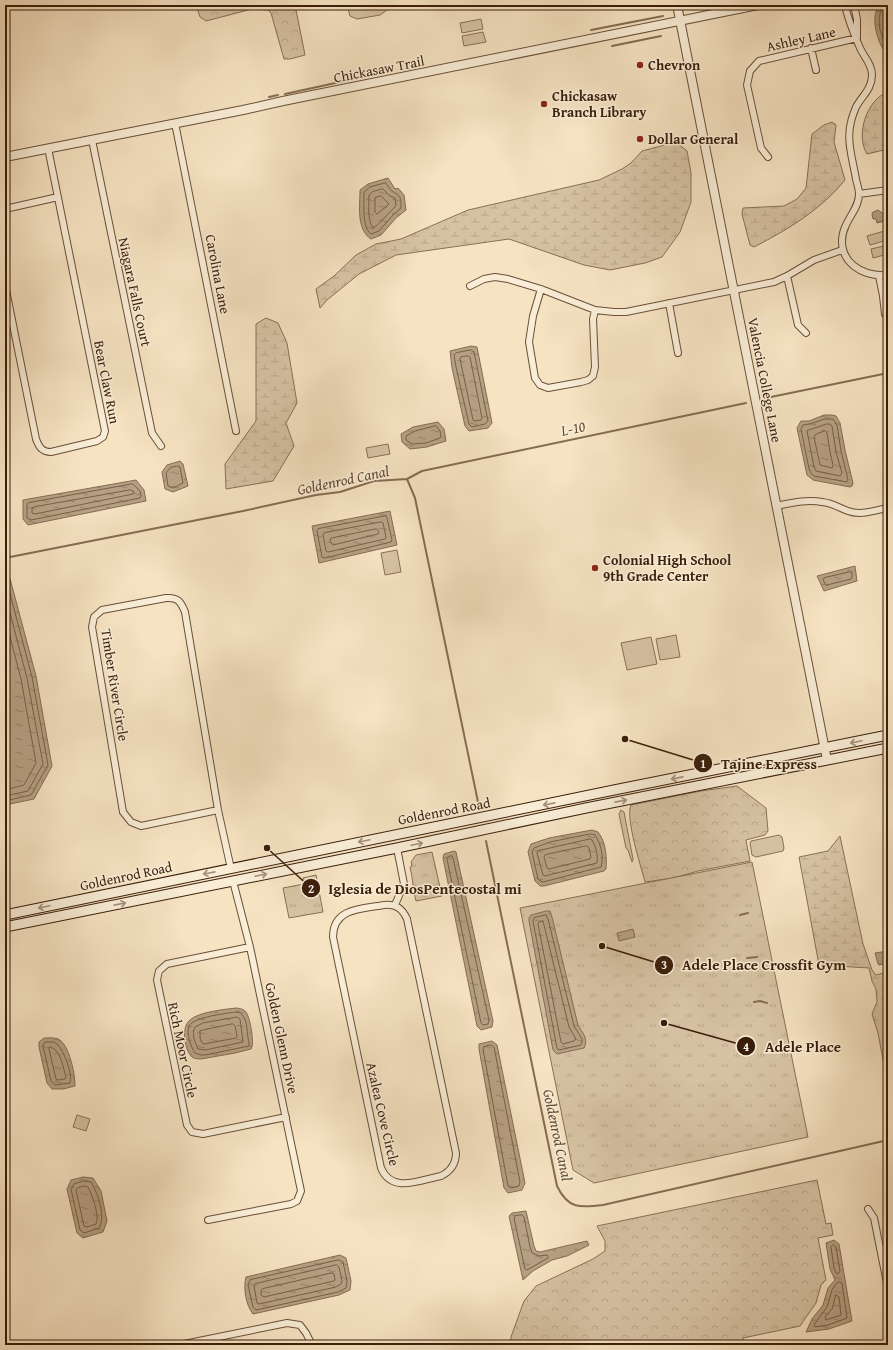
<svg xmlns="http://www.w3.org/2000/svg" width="893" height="1350" font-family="'Gentium Book Plus',serif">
  <defs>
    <pattern id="forest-crowns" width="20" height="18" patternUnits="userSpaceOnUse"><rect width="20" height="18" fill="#d6c2a3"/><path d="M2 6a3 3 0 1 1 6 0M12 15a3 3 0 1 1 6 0" fill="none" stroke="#b9a68b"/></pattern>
    <pattern id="wetland-marsh" width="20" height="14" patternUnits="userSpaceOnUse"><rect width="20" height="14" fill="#d6c2a3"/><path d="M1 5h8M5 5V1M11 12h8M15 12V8" fill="none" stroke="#b9a68b"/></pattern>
    <pattern id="park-tufts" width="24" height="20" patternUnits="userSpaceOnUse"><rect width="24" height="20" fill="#d6c2a3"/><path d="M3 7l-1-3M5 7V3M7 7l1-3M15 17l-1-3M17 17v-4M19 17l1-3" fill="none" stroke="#b9a68b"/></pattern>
    <pattern id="water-ripples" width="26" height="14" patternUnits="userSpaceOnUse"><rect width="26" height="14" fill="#b6a083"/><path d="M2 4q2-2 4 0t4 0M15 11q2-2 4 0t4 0" fill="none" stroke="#958269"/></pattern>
  </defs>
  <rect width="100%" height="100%" fill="#f6e3c2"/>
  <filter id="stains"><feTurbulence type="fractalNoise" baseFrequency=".005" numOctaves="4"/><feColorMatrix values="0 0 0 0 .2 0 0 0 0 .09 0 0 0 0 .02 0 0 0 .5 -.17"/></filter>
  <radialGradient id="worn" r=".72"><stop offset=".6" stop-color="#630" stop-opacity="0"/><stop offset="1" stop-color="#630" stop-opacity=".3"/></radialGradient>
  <!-- grass -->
  <path fill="#d6c2a3" stroke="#887056" d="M347,5H394L380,15L357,19L350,16Z
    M481,19L483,29L462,33L460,23Z
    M483,32L486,42L464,46L462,36Z
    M888,230V240L870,245L867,236Z
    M888,245V254L873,258L871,249Z
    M388,444L390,454L368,458L366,448Z
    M397,550L401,572L385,575L381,553Z
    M676,635L680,657L660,660L656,639Z
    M651,637L657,664L627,670L621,643Z
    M621,810L624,812L633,859V861L632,862L628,850L626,848L619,814Z
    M779,835L782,837L784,848L783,851L756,857L752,855L750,843L751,841Z
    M77,1115L90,1119L86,1131L73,1127Z"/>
  <!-- forest -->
  <path fill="url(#forest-crowns)" stroke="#887056" d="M196,5H295L305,55L290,59H284L271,13L268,10L252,9L206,21L200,17Z
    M737,786L766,808L768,831L765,835L746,840L750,861L698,871L673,878L645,882C641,866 625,818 631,805L701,791Z
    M817,1180L826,1224L831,1223L833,1235L818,1238L826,1280L821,1285L816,1303L800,1326L743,1338L744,1345H510L511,1337L524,1301L536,1286L593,1259L605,1251V1241L597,1226Z"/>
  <!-- wetland -->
  <path fill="url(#wetland-marsh)" stroke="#887056" d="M888,92V149L867,154C855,135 867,99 888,92Z
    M832,122L836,125L834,142L845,180C821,210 787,230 754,247L750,245L742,214L743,208L784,206L797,199L806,188L812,134L824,125Z
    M672,143H677L687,151L691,173V202L680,232L662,257L645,263L610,270L584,265L509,239L396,255L359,274L327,300L320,308L316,289L334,276L356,255L376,244L401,239L468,210L599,180L622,169L631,163L642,151Z
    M266,318L278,323L287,343L297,403L286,423L294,446L273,481L226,489L225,464L256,421V324Z
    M840,836L863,944L872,970L876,975L888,972V1086L878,1033L872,1014L877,1002L876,989L872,981L869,968L819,965L799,857L828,851Z"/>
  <!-- park -->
  <path fill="url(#park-tufts)" stroke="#887056" d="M432,852L442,896L416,901C413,890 413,879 410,867L412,866L411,862L416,855Z
    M752,862L808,1137L594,1183L573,1170L520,908Z
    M316,875L323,912L289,918L283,888L304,884L303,878Z"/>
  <!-- water -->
  <path fill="url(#water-ripples)" stroke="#856c53" d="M883,5H888V40L886,48L883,49C877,40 868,9 883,5Z
    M388,178L395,189L398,188L404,195L406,210L396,218L381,235L371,239C356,229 360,206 360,190L368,184Z
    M878,210L885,215L887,219L885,221L877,223L876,219H873L872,214L873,212Z
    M471,346L477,347L492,423L488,428L469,431L465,426L452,368L450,351Z
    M824,415H832L836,416L840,423L845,450L853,483L852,486L850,487L813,480L807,475L797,428L801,421H809Z
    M438,422L444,429L446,441L427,447L410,449L402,442L401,434L413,427Z
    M180,461L183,464L188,486L173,492L165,489L162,472L167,465Z
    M136,480L144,490L146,501L28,525L23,519V500Z
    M390,511L397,545L319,563L312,526Z
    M5,560L36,676L52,766L34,799L5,805Z
    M855,566L857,581L824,591L817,576Z
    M592,830L598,832C606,842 607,857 606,869L604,871L544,886H540L535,881L528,852L531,844L549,838Z
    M454,851L456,852L493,1021L492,1027L481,1030L477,1026L443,858L444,854Z
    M546,911H550L552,917L578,1025C582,1032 589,1039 584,1048L557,1054L553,1050L529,921V918L531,915Z
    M633,929L635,937L619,941L617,933Z
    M888,951V963L879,965L878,964L875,953Z
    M237,1008C241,1009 244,1009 246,1012C250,1017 255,1044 251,1049L235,1053L201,1059C198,1059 195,1059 192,1057C184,1049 181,1027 190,1020C198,1012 226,1009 237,1008Z
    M44,1038C48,1038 55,1037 60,1040C70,1048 75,1074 75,1086L63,1089H52L47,1083L39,1047V1042Z
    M492,1041L497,1045L525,1183L522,1190L508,1193L504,1188L479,1049V1044Z
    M83,1177L93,1178L101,1191L107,1221L103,1232L83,1238L77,1233L67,1189L71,1180Z
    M526,1211L534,1246L536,1251L540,1252L587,1241L589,1245L567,1256L552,1260L533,1271L523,1280L509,1216L512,1213Z
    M834,1240L839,1244L852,1321L829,1329L806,1332L812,1319L823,1305L828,1288L835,1280L830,1269L826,1243Z
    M340,1255L346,1258L351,1281L350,1290L339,1295L253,1314C246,1305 243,1289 246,1277Z"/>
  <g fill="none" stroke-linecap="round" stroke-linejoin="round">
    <!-- shore -->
    <path stroke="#785f46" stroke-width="1" d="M883,5L880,14L879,21L880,30L884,41L888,42
      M386,183C388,186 390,190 392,191C401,197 401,197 401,208L393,215L379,231L371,234C362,228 364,203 364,192L370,187Z
      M383,189L390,196L395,198L396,206C391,210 377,227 373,228C367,220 369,205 369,195L372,192Z
      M381,196L389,204L377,214L375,212V198Z
      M471,350L474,352L488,421L485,424L472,427L469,424L456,367L454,355L456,353Z
      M468,356L470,357L482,418L481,420L475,421L473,420L460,359L461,357Z
      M825,419H833L837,425L841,451L848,480L847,482L814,476L811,473L809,469L801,429L803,425L810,424Z
      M827,424H830L832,426L836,452L842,473L840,476L816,471L814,467L807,431Z
      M436,426L440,431L441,437L440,438L426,443L412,444L406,440V436L415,431Z
      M825,431L827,433L830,452L833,465L832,468L820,465L814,437L815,435Z
      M177,466L180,467L183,483L173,488L168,486L166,473L170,468Z
      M133,484L140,491L141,496L140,498L31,520L27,518V504L28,503Z
      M131,490L134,492L133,494L35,514L32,513V508L34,507Z
      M386,516L387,518L392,540L391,542L325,558L322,557L317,531L318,529Z
      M382,522L383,523L386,537L385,539L328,552L326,551L323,535L324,533Z
      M377,529L379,532L378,534L333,545L331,543L330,539L332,538Z
      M850,572L852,573V577L851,579L827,585H826L823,580L824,578Z
      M5,575L32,677L48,765L31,795L5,801
      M5,594L27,678L43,764L28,791L5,796
      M5,618L21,679L36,763L24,785L5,790
      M591,834L595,835C601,844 604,857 601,867L543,882L540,881L538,879L532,852L534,848L550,842Z
      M591,839C596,844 598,856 597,863L545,876L543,875L537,853L538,851Z
      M587,846L589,848L591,857L590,859L549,869L547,868L544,857L545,855Z
      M452,856L453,858L489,1020L488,1024L483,1025L481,1023L447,859L448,857Z
      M546,915L548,919L574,1026L582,1039V1042L581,1045L559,1050L557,1048L533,921L534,918Z
      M543,921L569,1027L576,1039L574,1041L563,1044L561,1042L538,924L539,922Z
      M237,1012C249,1014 246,1033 249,1042V1046L205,1055H201L195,1053C191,1047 186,1034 189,1026C194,1017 227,1013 237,1012Z
      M231,1018L237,1017L240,1019L243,1042L205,1050L198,1049C195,1042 191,1034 195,1027L203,1023Z
      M233,1024L235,1026L237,1036L236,1038L204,1044L202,1043L200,1038V1031Z
      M45,1042C49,1042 54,1041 57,1044C64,1050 73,1075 70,1083L55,1085L51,1081L43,1046Z
      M491,1045L494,1047L520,1182L519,1186L511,1188L508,1186L483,1049L484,1047Z
      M50,1047C61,1049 63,1068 66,1077L65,1079L57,1080L56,1079L49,1049Z
      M84,1181L91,1182C98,1194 106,1216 99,1228L84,1233L80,1230L71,1189L74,1184Z
      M84,1186L88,1187C92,1195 100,1216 96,1224L87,1227L84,1226L76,1190L78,1188Z
      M522,1215L524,1217L530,1247L532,1253L539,1256L547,1255L548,1256V1258L527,1270L525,1269L514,1218L515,1216Z
      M833,1245L836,1247L840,1271L838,1274L836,1273L834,1268L831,1247Z
      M339,1260L343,1262L347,1281L346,1288L338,1292L256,1310L253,1307L248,1285L250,1280Z
      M337,1265L339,1267L342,1281L341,1284L336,1287L259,1304L257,1303L254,1286L255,1284Z
      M332,1273L334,1274L335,1279L334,1281L264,1297L261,1295V1290L262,1289Z
      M838,1282H840L842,1283L847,1318L828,1325L815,1327L814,1325L827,1307L832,1290Z
      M836,1295L839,1297L841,1315L826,1320L825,1317L832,1309Z"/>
    <!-- stream -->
    <path stroke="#856c53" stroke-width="2" d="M591,30L663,16
      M612,46L661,36
      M285,94L372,75
      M269,97L278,95
      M766,398L888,373
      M407,479L415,498L478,802
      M5,558L243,511L316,495L340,492L374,481L407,479L422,471L746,403
      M486,841L557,1186C568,1209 580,1208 603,1205L888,1140
      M740,915L748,913
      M747,958L757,957
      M754,1002L760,1001L767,1003"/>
    <!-- minor casing -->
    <g stroke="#6a4f38" stroke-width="8">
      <path id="minor" d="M845,5C848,20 854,34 860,48C864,57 872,64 872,75C872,89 862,96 856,107C854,112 852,117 851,122C846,140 853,161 856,179C857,184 859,189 859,194C859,206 851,214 846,225C839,239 841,256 854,266C864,274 875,276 888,275
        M854,5L857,19V36
        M811,48L816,70
        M175,123L236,431
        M92,140L152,433L161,446
        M768,157L761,148L747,85L750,71L759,61L857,38
        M859,194L888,190
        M5,209L58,197
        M787,276L798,325L806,333
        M879,276L883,296L885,314
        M5,285L36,439C39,447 42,452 51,452L97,441L103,437L105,431L48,148
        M470,286L484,279L495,277L508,279L541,289L595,310L614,312H626L774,282L787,276L814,260L842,250
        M541,289L533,316L529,342L535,378L540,385L548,388L581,382L588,380L593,376L595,367L593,319L595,310
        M669,303L678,353
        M776,506C791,503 807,499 822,502C833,503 839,508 848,511C861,516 875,510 888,508
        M218,810L141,826L131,822L123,812L92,627L94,617L102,610L166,598C178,597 181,602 185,612L218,810L231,869
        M384,905C396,904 402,908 407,919L456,1153C456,1164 451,1171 441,1176C420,1180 392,1194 381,1168L333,937C333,908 361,909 384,905Z
        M395,905L404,884L397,848
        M250,947L167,964L159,971L157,980L187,1125L192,1132L203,1134L286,1117
        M868,1209L874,1218L888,1288
        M208,1220L291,1204L297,1201L301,1191L250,947L233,881
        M179,1345L287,1323L300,1325L306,1333L312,1345"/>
    </g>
    <!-- tertiary casing -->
    <g stroke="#6a4f38" stroke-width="10">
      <path id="tertiary" d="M677,5L827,760
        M5,157L243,110L283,101L758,5"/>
    </g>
    <!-- secondary casing -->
    <g stroke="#3b1e0a" stroke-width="11">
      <path id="secondary" d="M5,915L614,790L888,735
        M5,927L397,848L586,808L888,748"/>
    </g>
    <!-- minor -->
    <use href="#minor" stroke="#f9edd7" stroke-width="6"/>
    <!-- tertiary -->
    <use href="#tertiary" stroke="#f9edd7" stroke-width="8"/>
    <!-- secondary -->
    <use href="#secondary" stroke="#f9edd7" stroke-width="9"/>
  </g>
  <!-- one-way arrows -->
  <defs><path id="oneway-shaft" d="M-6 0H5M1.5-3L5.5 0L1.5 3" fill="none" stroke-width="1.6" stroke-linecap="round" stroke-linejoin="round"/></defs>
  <g stroke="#a4907b">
    <use href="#oneway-shaft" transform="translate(856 742) rotate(168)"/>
    <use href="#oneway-shaft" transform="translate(677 778) rotate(169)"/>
    <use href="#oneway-shaft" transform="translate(621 801) rotate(-11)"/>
    <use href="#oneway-shaft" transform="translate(549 804) rotate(169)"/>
    <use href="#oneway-shaft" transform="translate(364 841) rotate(168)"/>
    <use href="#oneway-shaft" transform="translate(417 844) rotate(-12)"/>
    <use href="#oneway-shaft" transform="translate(209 873) rotate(169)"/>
    <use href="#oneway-shaft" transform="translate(261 875) rotate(-12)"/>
    <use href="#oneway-shaft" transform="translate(120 904) rotate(-11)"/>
    <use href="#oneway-shaft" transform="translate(44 907) rotate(168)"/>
  </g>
  <!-- markers -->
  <g fill="#8f2418" stroke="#f9edd7" stroke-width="1.5">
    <circle cx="640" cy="65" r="4"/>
    <circle cx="544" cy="104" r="4"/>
    <circle cx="640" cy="139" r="4"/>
    <circle cx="595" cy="568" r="4"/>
  </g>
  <g text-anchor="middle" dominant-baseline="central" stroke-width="3" stroke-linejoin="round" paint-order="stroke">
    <!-- street labels -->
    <g font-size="14" fill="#3b1e0a" stroke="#f9edd7">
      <text transform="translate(801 39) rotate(-13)">Ashley Lane</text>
      <text transform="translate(379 69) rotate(-11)">Chickasaw Trail</text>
      <text transform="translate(218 274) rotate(79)">Carolina Lane</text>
      <text transform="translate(135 292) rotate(78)">Niagara Falls Court</text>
      <text transform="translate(765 380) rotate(79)">Valencia College Lane</text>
      <text transform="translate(107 382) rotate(79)">Bear Claw Run</text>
      <text transform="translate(115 685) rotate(81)">Timber River Circle</text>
      <text transform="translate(444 811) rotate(-11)">Goldenrod Road</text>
      <text transform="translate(126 876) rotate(-12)">Goldenrod Road</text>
      <text transform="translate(282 1038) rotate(78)">Golden Glenn Drive</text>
      <text transform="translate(183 1050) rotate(78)">Rich Moor Circle</text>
      <text transform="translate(383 1114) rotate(77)">Azalea Cove Circle</text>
    </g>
    <!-- poi labels -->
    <g font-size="14" font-weight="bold" fill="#3b1e0a" stroke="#f9edd7" text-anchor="start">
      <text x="648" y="65">Chevron</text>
      <text x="552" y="96">Chickasaw<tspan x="552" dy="16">Branch Library</tspan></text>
      <text x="648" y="139">Dollar General</text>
      <text x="603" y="560">Colonial High School<tspan x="603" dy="16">9th Grade Center</tspan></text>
    </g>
    <!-- water labels -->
    <g font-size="15" font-style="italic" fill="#664c34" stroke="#f9edd7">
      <text transform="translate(573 428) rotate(-12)">L-10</text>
      <text transform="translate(343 480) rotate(-12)">Goldenrod Canal</text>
      <text transform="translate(558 1135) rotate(78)">Goldenrod Canal</text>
    </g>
  </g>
  <!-- callouts -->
  <path fill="none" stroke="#3b1e0a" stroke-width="1.5" d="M625 739L703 763M267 848L311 888M602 946L664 965M664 1023L746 1046"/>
  <g fill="#3b1e0a" stroke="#f9edd7" stroke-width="1.5">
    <circle cx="625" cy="739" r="4"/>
    <circle cx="267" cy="848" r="4"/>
    <circle cx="602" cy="946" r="4"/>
    <circle cx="664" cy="1023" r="4"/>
    <circle cx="703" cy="763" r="10"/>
    <circle cx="311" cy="888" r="10"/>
    <circle cx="664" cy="965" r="10"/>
    <circle cx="746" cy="1046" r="10"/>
  </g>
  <g font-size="12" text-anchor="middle" font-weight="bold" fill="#fff">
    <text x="703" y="768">1</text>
    <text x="311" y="893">2</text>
    <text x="664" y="969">3</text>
    <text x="746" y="1051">4</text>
  </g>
  <g font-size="15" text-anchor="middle" font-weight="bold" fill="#3b1e0a" stroke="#f9edd7" stroke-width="3" stroke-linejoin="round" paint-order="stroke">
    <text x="769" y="769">Tajine Express</text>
    <text x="425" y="894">Iglesia de DiosPentecostal mi</text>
    <text x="764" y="970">Adele Place Crossfit Gym</text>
    <text x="803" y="1052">Adele Place</text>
  </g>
  <!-- margin -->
  <rect width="893" height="1350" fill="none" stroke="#f6e3c2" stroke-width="20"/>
  <rect x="6" y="6" width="881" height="1338" fill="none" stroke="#3b1e0a" stroke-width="2"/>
  <rect x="10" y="10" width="873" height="1330" fill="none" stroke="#3b1e0a"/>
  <rect width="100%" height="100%" filter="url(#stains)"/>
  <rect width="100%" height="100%" fill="url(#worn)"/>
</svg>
